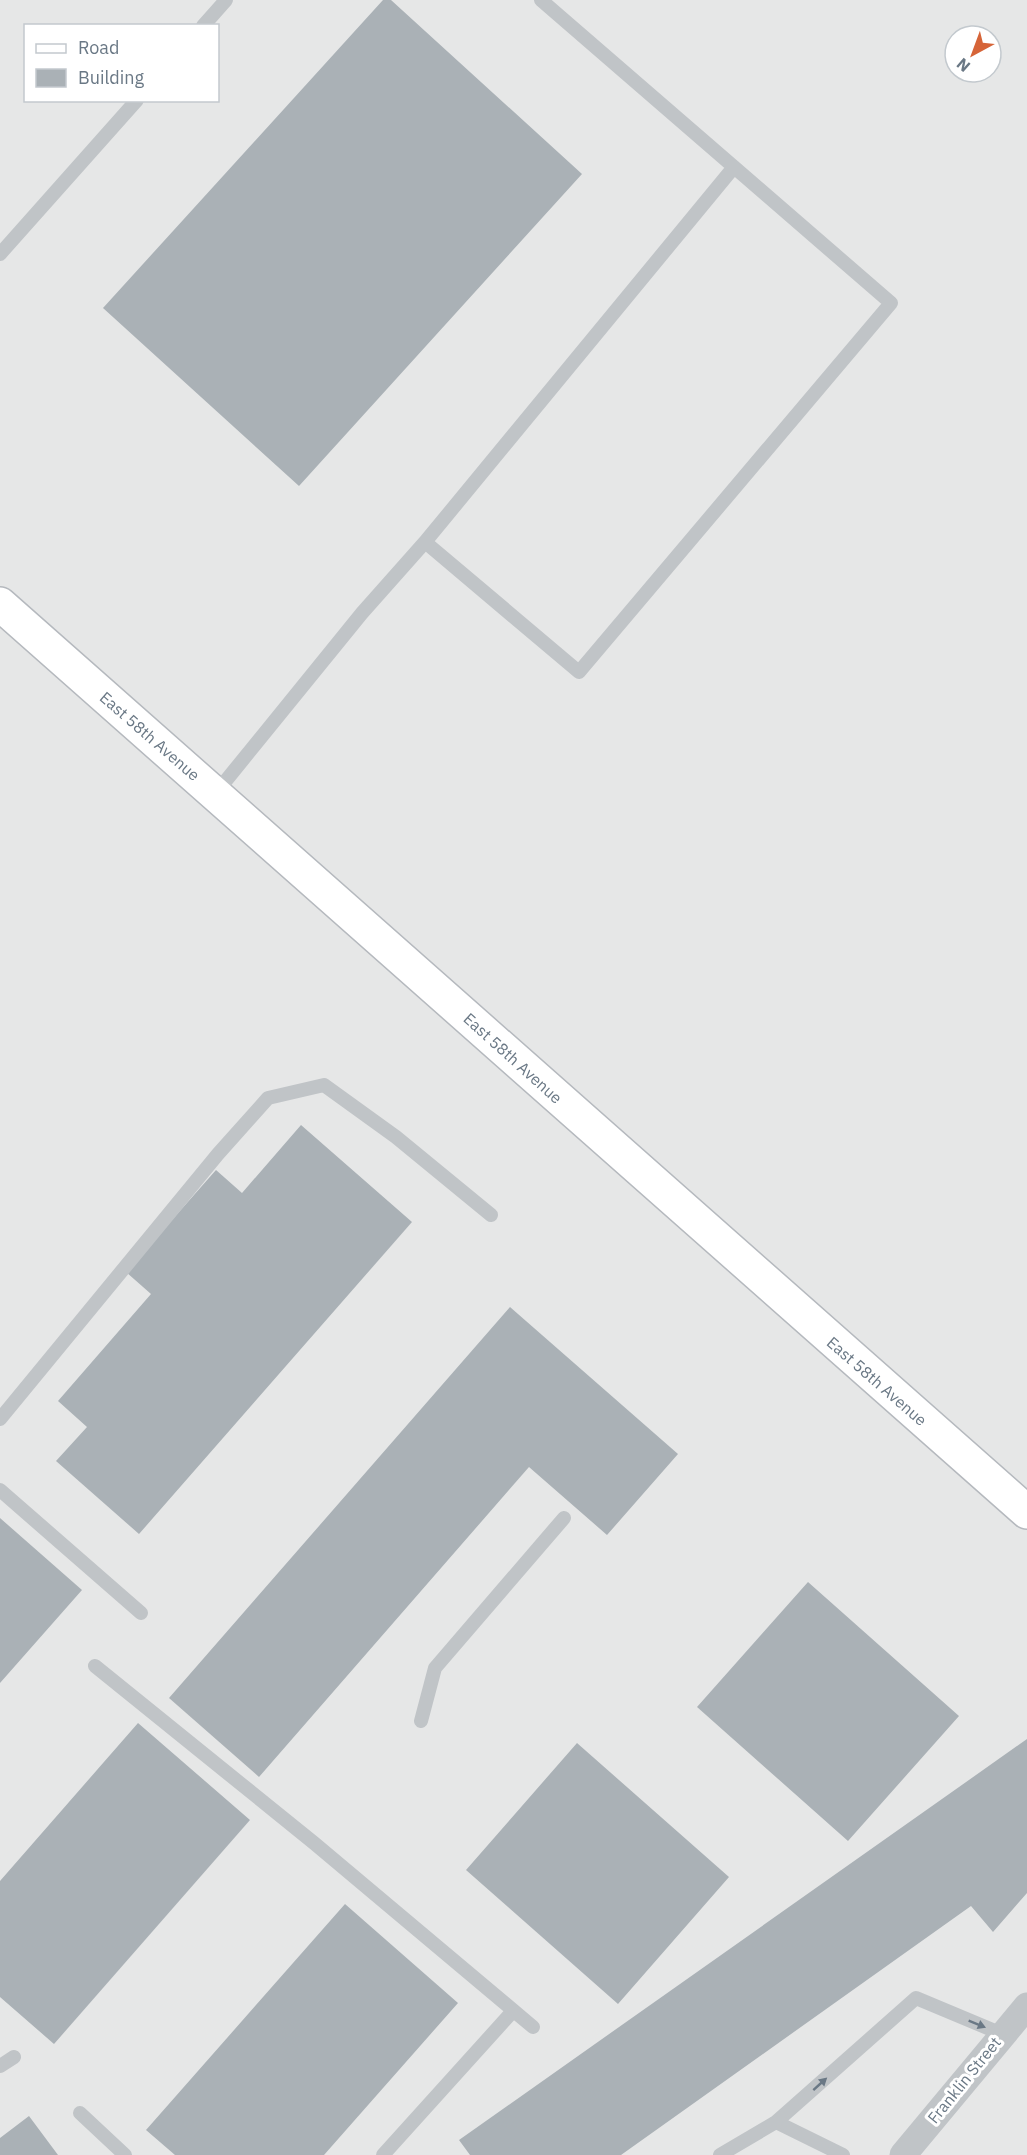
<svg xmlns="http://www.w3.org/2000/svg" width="1027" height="2155" font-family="'IBM Plex Sans',sans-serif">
  <rect width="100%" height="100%" fill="#f8f8f6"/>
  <!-- built -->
  <path fill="#e6e7e7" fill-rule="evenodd" d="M0,0H1027V2155H0ZM26,26H218V100H26ZM955,36H991V72H955Z"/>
  <!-- building -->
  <path fill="#aab1b6" d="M383,0H391L582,174L299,486L103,308Z
    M301,1125L412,1222L139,1534L56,1461L87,1427L58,1401L151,1294L126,1272L216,1170L242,1193Z
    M510,1307L678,1454L607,1535L529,1467L259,1777L169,1698Z
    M0,1518L82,1590L0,1683Z
    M808,1582L959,1716L848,1841L697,1707Z
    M138,1723L250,1820L54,2044L0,1997V1881Z
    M1027,1739V1893L993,1932L971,1906L621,2155H470L459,2140Z
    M577,1743L729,1877L618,2004L466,1870Z
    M345,1904L458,2003L324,2155H175L146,2130Z
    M29,2116L58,2155H0V2138Z"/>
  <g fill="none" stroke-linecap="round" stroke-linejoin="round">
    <!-- secondary casing -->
    <g stroke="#b5b9be" stroke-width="36">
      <path id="secondary" d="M0,604L1027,1512"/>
    </g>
    <!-- service -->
    <path stroke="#c0c4c7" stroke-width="14" d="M203,26L226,0
      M0,254L137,100
      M425,542L734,167
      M215,794L362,613L425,542L579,672L891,303L541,0
      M0,1419L218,1154L268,1098L324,1085L396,1137L491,1215
      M0,1490L141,1613
      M95,1666L314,1843L533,2027
      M421,1721L435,1668L564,1518
      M0,2066L14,2057
      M80,2113L125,2155
      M776,2122L916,1998L1002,2034
      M383,2155L513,2011
      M720,2155L776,2122L843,2155"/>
    <!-- minor -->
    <path stroke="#c0c4c7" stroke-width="27" d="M903,2155L1027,2006"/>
    <!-- secondary -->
    <use href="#secondary" stroke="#fff" stroke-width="33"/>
  </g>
  <!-- one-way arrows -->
  <defs><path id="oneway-solid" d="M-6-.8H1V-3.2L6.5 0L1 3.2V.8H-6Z" transform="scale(1.5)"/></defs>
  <g fill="#6a7885">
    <use href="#oneway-solid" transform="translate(977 2024) rotate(22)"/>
    <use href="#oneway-solid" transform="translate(820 2084) rotate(-42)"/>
  </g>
  <g text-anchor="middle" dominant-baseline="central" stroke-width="6" stroke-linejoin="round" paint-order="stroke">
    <!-- street labels -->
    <g font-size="16" fill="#6a7885" stroke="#fff">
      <text transform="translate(150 736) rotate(41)">East 58th Avenue</text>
      <text transform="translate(513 1058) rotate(42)">East 58th Avenue</text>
      <text transform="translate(877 1381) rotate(41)">East 58th Avenue</text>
      <text transform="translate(964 2080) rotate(-51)">Franklin Street</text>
    </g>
  </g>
  <!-- legend -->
  <rect x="24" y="24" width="195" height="78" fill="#ffffff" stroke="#c3c9ce" stroke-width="1.5"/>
  <rect x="36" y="44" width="30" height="9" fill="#ffffff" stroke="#c3c9ce" stroke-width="1.5"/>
  <text x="78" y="54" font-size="18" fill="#6a7885">Road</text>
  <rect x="36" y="69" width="30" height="18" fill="#aab1b6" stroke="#c3c9ce" stroke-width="1.5"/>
  <text x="78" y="84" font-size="18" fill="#6a7885">Building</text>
  <!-- north arrow -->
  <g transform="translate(973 54) rotate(221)"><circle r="28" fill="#ffffff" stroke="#c3c9ce" stroke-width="1.5"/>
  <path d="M0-4.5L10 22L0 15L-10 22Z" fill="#d66438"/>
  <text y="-9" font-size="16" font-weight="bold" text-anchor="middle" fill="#6a7885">N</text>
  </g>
</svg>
